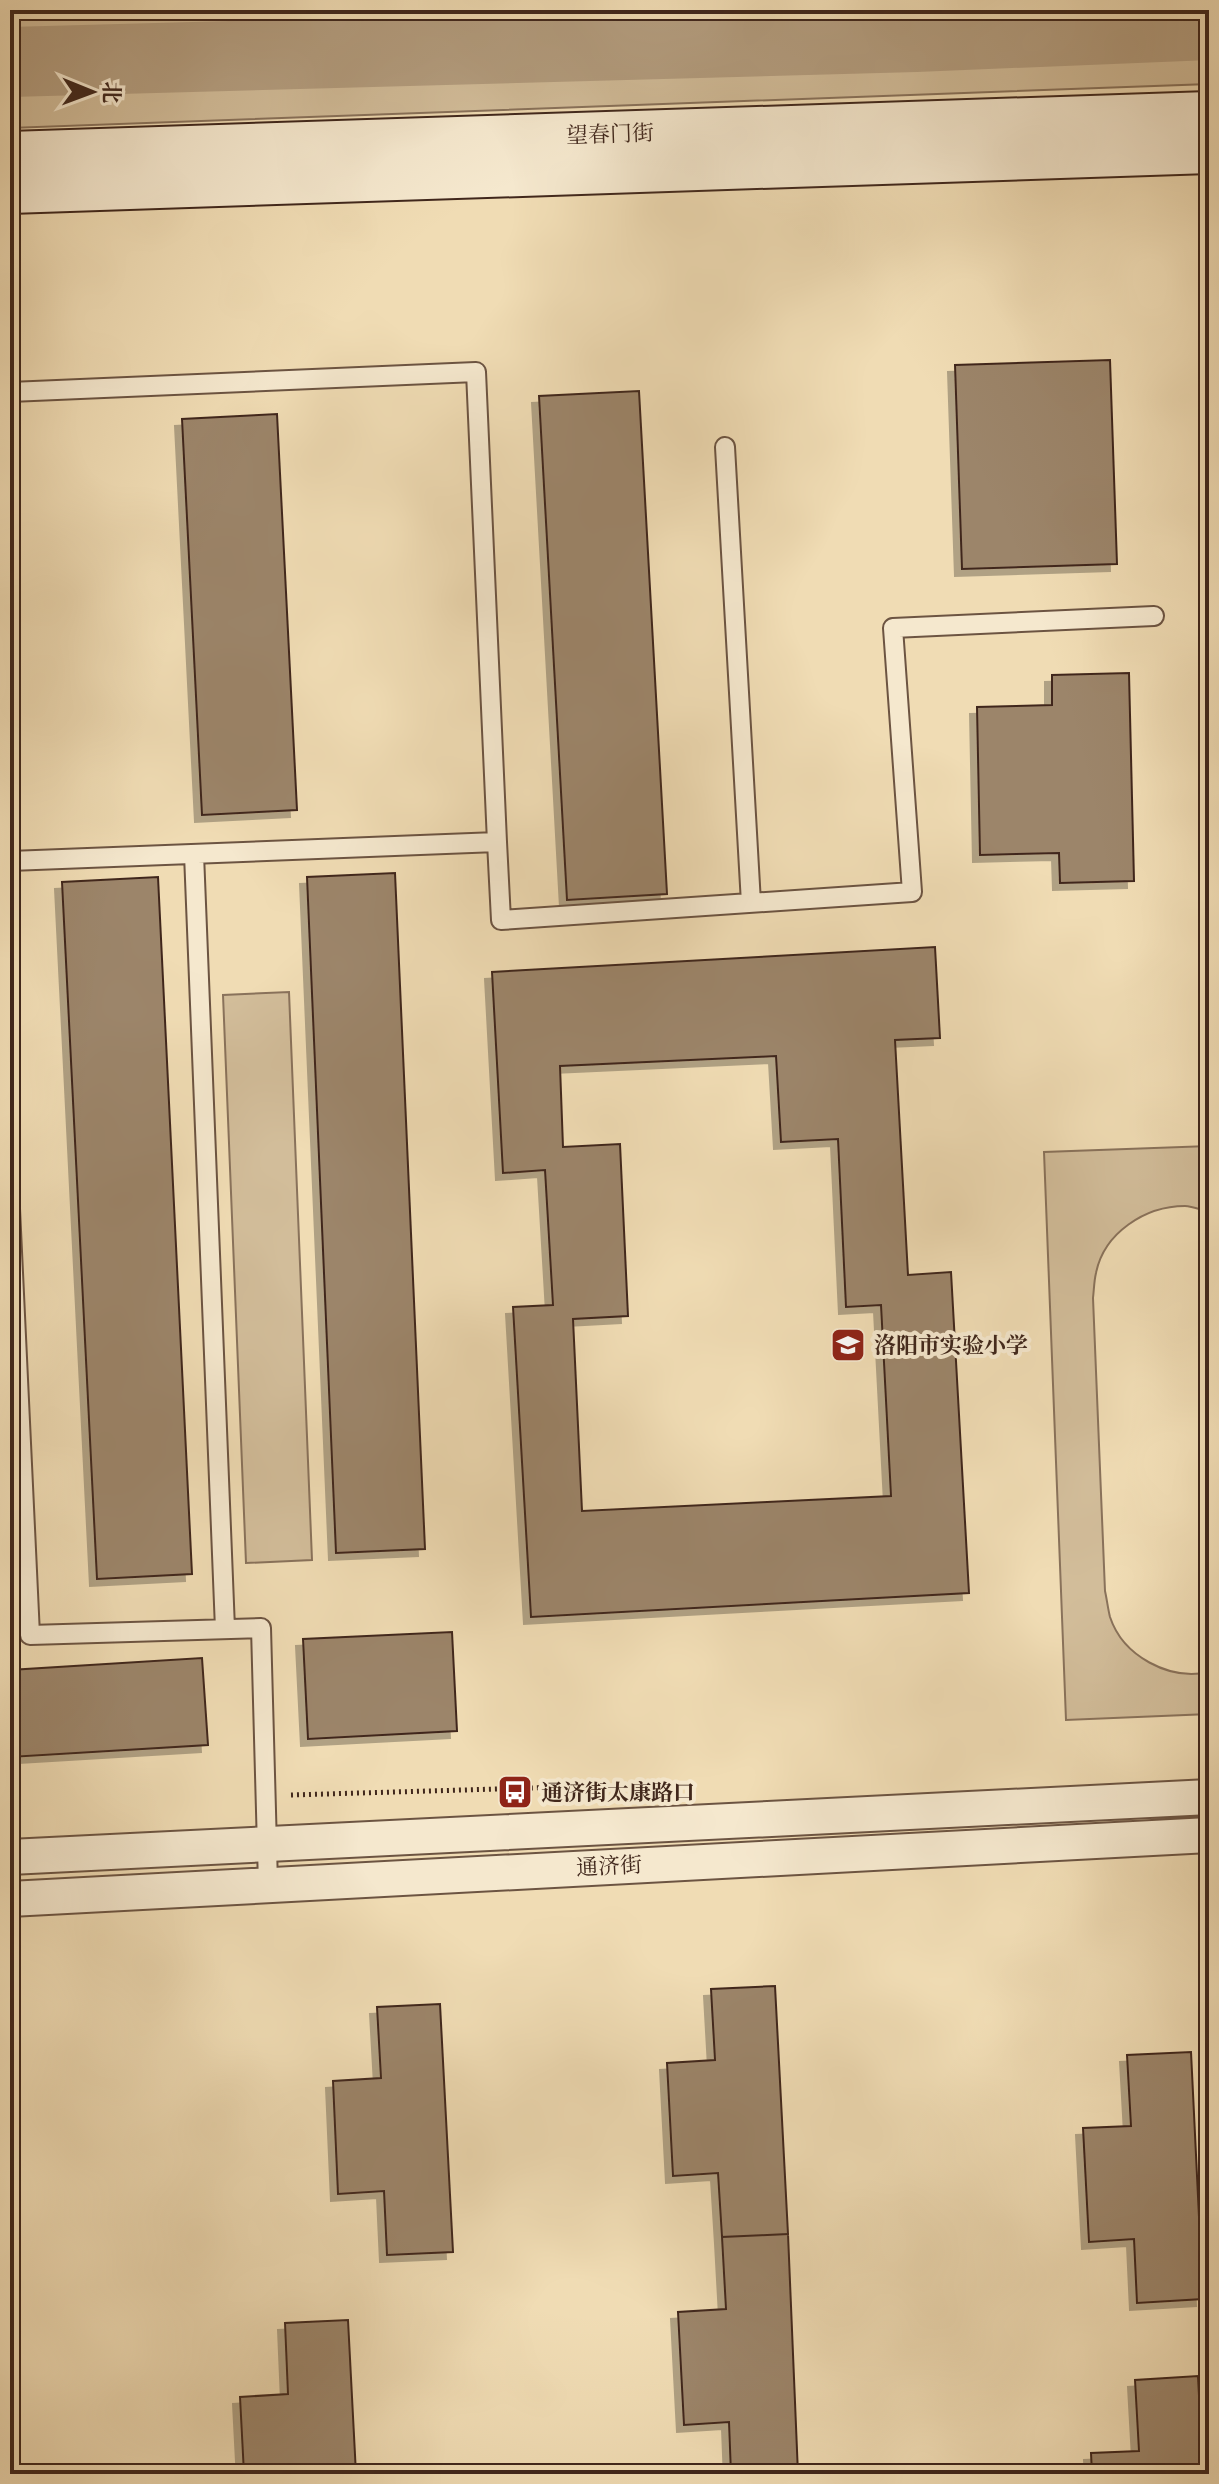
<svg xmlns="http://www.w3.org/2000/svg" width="1219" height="2484" font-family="'Libre Caslon Text','Noto Serif SC',serif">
  <defs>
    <filter id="shadow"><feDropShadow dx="-7" dy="7" stdDeviation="0" flood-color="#0004"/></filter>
  </defs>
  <rect width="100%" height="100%" fill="#f0dcb4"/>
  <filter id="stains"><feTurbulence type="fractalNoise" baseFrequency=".0025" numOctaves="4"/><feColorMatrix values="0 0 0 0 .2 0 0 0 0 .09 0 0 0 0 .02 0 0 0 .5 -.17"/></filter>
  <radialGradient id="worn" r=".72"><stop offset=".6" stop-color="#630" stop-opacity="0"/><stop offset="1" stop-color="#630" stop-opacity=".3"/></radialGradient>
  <!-- green -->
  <path fill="#d2bd9a" stroke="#89725b" stroke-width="2" d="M10,10H1209V84L10,128Z
    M289,992L312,1560L246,1563L223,995Z
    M1209,1146V1212C1201,1210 1192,1206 1185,1206C1145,1206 1104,1233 1096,1273C1094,1281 1094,1290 1093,1298L1105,1591C1107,1600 1108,1609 1110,1617C1123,1656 1169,1681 1209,1672V1714L1066,1720L1044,1152Z"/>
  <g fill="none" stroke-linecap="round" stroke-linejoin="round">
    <!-- river -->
    <path stroke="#b49e80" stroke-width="70" d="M10,62L916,37L1209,25"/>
  </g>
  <!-- building -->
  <path fill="#9c856b" stroke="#40271c" stroke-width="2" fill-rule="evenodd" filter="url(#shadow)" d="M1110,360L1117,564L962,569L955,365Z
    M639,391L667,894L567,900L539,396Z
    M277,414L297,810L202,815L182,419Z
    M1129,673L1134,881L1060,883L1059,853L980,855L977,707L1052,705V675Z
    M395,873L425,1549L336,1553L307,877Z
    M158,877L192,1574L97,1579L62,882Z
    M935,947L940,1038L895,1040L908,1275L951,1272L969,1593L531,1617L513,1307L553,1305L545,1170L503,1173L492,972ZM776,1056L781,1142L838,1139L846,1307L881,1305L891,1496L582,1511L573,1319L628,1316L620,1144L563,1147L560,1066Z
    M452,1632L457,1731L308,1739L303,1639Z
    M202,1658L208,1745L10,1757V1670Z
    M775,1986L788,2234L722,2237L718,2173L673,2176L667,2063L715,2060L711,1989Z
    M440,2004L453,2252L387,2255L384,2191L338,2194L333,2081L381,2078L377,2007Z
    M1191,2052L1203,2299L1137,2303L1134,2239L1089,2242L1083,2128L1131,2126L1127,2055Z
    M788,2234L798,2474H731L729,2422L684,2425L678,2312L726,2309L722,2237Z
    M348,2320L356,2474H244L240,2397L288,2394L285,2323Z
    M1198,2376L1203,2474H1092L1091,2453L1139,2451L1135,2380Z"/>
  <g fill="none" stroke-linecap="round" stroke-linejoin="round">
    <!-- lane casing -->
    <g stroke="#6c5442" stroke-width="22">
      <path id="lane" d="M10,392L476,372L497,842L10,861
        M725,447L751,903
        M497,842L501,920L912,892L893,628L1154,616
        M194,854L225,1629
        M10,1209L30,1635L261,1628L268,1884"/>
    </g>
    <!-- street casing -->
    <g stroke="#6c5442" stroke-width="38">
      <path id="street" d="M10,1857L1209,1797
        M10,1899L1209,1835"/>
    </g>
    <!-- secondary casing -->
    <g stroke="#40271c" stroke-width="48">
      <path id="secondary" d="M10,154L1209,114
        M10,191L1209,151"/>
    </g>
    <!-- path -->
    <path stroke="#40271c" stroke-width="5" stroke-dasharray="2 4" stroke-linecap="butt" d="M291,1795L566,1787"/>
    <!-- lane -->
    <use href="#lane" stroke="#f5e8ce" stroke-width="18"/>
    <!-- street -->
    <use href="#street" stroke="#f5e8ce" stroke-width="34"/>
    <!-- secondary -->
    <use href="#secondary" stroke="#f5e8ce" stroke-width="44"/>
  </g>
  <!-- icons -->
  <defs>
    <g id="school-square" transform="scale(1.8)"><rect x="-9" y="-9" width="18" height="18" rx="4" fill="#8f2418" stroke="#f5e8ce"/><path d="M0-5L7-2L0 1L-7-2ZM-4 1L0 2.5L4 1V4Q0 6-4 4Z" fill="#fff"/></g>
    <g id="bus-square" transform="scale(1.8)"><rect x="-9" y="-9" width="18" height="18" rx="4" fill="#8f2418" stroke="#f5e8ce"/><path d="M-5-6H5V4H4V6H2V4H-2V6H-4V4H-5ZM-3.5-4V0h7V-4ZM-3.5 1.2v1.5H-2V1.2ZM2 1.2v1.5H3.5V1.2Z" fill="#fff"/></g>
  </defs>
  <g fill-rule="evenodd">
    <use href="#school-square" x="848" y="1345"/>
    <use href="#bus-square" x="515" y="1792"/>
  </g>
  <g text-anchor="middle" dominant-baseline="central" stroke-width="8" stroke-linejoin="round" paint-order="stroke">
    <!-- street labels -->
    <g font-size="22" fill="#40271c" stroke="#f5e8ce">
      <text transform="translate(610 134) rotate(-2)">望春门街</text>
      <text transform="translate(609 1866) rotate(-3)">通济街</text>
    </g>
    <!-- poi labels -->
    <g font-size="22" font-weight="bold" fill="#40271c" stroke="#f5e8ce" text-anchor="start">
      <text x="874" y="1345">洛阳市实验小学</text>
      <text x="541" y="1792">通济街太康路口</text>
    </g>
  </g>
  <!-- margin -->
  <rect width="1219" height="2484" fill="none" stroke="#f0dcb4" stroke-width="40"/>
  <rect x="12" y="12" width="1195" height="2460" fill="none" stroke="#40271c" stroke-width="4"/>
  <rect x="20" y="20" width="1179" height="2444" fill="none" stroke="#40271c" stroke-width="2"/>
  <!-- north arrow -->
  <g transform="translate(92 92) rotate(91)" stroke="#f5e8ce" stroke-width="6" paint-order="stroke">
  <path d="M0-6L14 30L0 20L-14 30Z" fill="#40271c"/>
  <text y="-12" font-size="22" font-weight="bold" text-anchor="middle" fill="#40271c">北</text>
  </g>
  <rect width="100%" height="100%" filter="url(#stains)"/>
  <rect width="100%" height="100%" fill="url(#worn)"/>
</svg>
